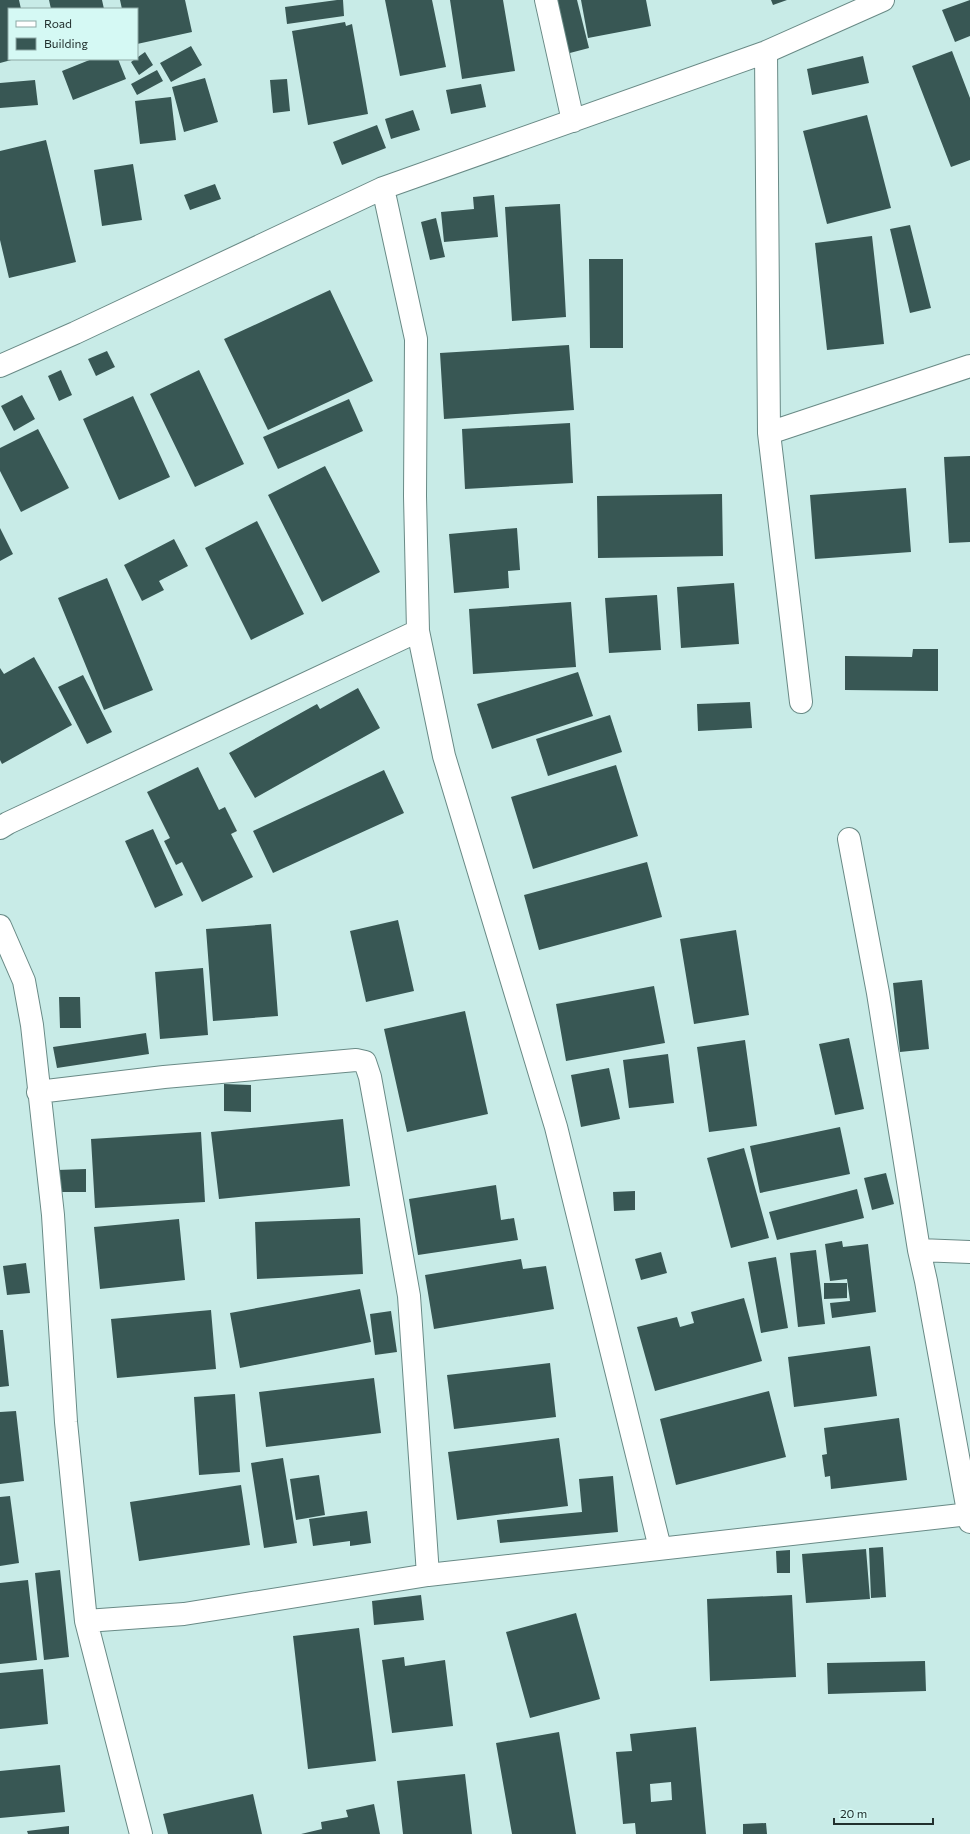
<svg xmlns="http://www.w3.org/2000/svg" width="970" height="1834" font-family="Commissioner,sans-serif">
  <rect width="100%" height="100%" fill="#c8ebe7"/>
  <!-- building -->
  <path fill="#385754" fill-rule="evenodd" d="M0,0H19L21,9H9V59H15L0,63Z
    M49,0H102L104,9H51Z
    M120,0H185L192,32L137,44V9H122Z
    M337,0H343L344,16L287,24L285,7Z
    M385,0H432L446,67L400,76Z
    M450,0H503L515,71L462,79Z
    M553,0H577L589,48L566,54Z
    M581,0H646L651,26L588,38Z
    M771,0H787L773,5Z
    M970,0V36L955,42L942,10Z
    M345,22L346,26L352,24L368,114L308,125L292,31Z
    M191,46L202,65L171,82L160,63Z
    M952,51L970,98V160L951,167L912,66Z
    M145,52L153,65L139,75L131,62Z
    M863,56L869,83L812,95L807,69Z
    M92,59H118L126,79L73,100L62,71Z
    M157,70L163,81L137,95L131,84Z
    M205,78L218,122L184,132L172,87Z
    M287,79L290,111L273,113L270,80Z
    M35,80L38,105L0,108V83Z
    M481,84L486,107L451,114L446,90Z
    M171,97L176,140L140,144L135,101Z
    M413,110L420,130L391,139L385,119Z
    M867,115L891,208L827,224L803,131Z
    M377,125L386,148L342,165L333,142Z
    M46,140L76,262L9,278L0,240V151Z
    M133,164L142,220L102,226L94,170Z
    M215,184L221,199L190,210L184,195Z
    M494,195L498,237L444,242L441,212L474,209L473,197Z
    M560,204L566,317L512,321L505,207Z
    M436,218L445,257L430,260L421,222Z
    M910,225L931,308L910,313L890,229Z
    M872,236L884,344L827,350L815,243Z
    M589,259H623V348H590Z
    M330,290L373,381L268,430L224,339Z
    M569,345L574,410L444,419L440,353Z
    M107,351L115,367L96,376L88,359Z
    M61,370L72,395L59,401L48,376Z
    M199,370L244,464L195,487L150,394Z
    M22,395L35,419L14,431L1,406Z
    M133,396L170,477L119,500L83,419Z
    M349,399L363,431L278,469L263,437Z
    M570,423L573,483L465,489L462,429Z
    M38,429L69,488L21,512L0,471V448Z
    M970,456V542L949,543L944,457Z
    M325,466L380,572L322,602L268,495Z
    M906,488L911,552L815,559L810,495Z
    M722,494L723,556L598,558L597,496Z
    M257,521L304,614L251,640L205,548Z
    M0,528L13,554L0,561Z
    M517,528L520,570L508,571L509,588L454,593L449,534Z
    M174,539L188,566L159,581L164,590L142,601L124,565Z
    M107,578L153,690L104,710L58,598Z
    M734,583L739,644L681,648L677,587Z
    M657,595L661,650L609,653L605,598Z
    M571,602L576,667L473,674L469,609Z
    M913,649H938V691L845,690V656L912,657Z
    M34,657L72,725L2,764L0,760V668L4,674Z
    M578,672L593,716L492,749L477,704Z
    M83,675L112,732L87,744L58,687Z
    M358,688L380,728L255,798L229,753L317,704L320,709Z
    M750,702L752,728L698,731L697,704Z
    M610,715L622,752L548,776L536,739Z
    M616,765L638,836L533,869L511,797Z
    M198,767L219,810L225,807L237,831L231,834L253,877L202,902L182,862L176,865L164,841L170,838L147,792Z
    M384,770L404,813L273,873L253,831Z
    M153,829L183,895L155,908L125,841Z
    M647,862L662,917L539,950L524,895Z
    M398,920L414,991L366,1002L350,931Z
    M271,924L278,1016L213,1021L206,929Z
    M736,930L749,1015L694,1024L680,939Z
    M203,968L208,1035L160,1039L155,972Z
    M922,980L929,1049L900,1052L893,983Z
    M654,986L665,1043L566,1061L556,1004Z
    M59,997H80L81,1028H60Z
    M465,1011L488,1114L407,1132L384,1029Z
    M146,1033L149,1054L57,1068L53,1047Z
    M849,1038L864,1109L835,1115L819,1044Z
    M745,1040L757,1126L709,1132L697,1047Z
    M668,1054L674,1103L629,1108L623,1060Z
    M609,1068L620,1119L581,1127L571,1075Z
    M224,1084L251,1085V1112L224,1111Z
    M343,1119L350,1186L219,1199L211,1132Z
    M840,1127L850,1174L760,1193L750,1146Z
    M201,1132L205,1202L95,1208L91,1139Z
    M744,1148L769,1238L731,1248L707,1158Z
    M86,1169V1192H57V1170Z
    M886,1173L894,1204L872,1210L864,1178Z
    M496,1185L501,1220L514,1218L518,1240L418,1255L409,1199Z
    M857,1189L864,1218L777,1240L769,1212Z
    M635,1191V1210L614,1211L613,1192Z
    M360,1218L363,1274L257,1279L255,1222Z
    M179,1219L185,1280L100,1289L94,1227Z
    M842,1241L843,1247L868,1244L876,1312L832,1318L830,1303L850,1301L847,1279L830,1281L825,1244Z
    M816,1250L825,1324L798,1327L790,1253Z
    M661,1252L667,1273L641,1280L635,1259Z
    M776,1257L788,1328L761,1333L748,1262Z
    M521,1259L523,1269L546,1266L554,1309L434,1329L425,1275Z
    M26,1263L30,1293L7,1295L3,1266Z
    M824,1283H847V1298L824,1299Z
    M360,1289L371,1342L240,1368L230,1313Z
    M744,1298L762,1361L655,1391L637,1327L677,1317L680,1327L694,1323L691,1312Z
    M211,1310L216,1369L117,1378L111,1319Z
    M391,1311L397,1352L375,1355L370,1314Z
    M0,1330H3L9,1386L0,1387Z
    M870,1346L877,1396L794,1407L788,1357Z
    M550,1363L556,1417L454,1429L447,1375Z
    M374,1378L381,1433L266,1447L259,1392Z
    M769,1391L786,1457L676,1485L660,1419Z
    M235,1394L240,1472L199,1475L194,1397Z
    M16,1411L24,1481L0,1484V1412Z
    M899,1418L907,1480L831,1489L830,1476L825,1477L822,1455L827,1454L824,1428Z
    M559,1438L568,1506L457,1520L448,1452Z
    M283,1458L297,1543L264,1548L251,1463Z
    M319,1475L325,1515L296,1520L290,1479Z
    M613,1476L618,1532L500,1543L497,1520L582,1512L579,1479Z
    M241,1485L250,1545L139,1561L130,1502Z
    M10,1496L19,1563L0,1566V1497Z
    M367,1511L371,1543L350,1546V1541L313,1546L309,1519Z
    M883,1547L886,1597L871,1598L869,1548Z
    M866,1549L870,1599L806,1603L802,1554Z
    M790,1550V1573H777L776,1551Z
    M60,1570L69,1657L44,1660L35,1573Z
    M28,1580L37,1660L0,1664V1583Z
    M421,1595L424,1620L374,1625L372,1601Z
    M792,1595L796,1677L710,1681L707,1599Z
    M576,1613L600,1699L530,1718L506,1632Z
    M359,1628L376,1761L308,1769L293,1636Z
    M404,1657L405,1666L445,1660L453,1726L392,1733L382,1660Z
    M925,1661L926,1691L828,1694L827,1663Z
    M43,1669L48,1724L0,1729V1673Z
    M696,1727L706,1834H636L635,1823L623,1824L616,1752L632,1751L630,1734ZM671,1782L672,1800L651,1802L650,1784Z
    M559,1732L576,1834H512L496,1743Z
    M60,1765L65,1812L0,1818V1771Z
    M465,1774L472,1834H403L397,1781Z
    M253,1794L262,1834H168L163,1814Z
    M374,1804L380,1834H301L322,1829L321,1822L348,1817L346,1810Z
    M766,1823L767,1834H743V1824Z
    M69,1826V1834H28L27,1831Z"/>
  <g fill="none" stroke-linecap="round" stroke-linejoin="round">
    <!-- minor casing -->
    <g stroke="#698a86" stroke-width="24">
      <path id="minor" d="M546,0L573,121
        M766,52L769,433L801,702
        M383,188L416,339L415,496L418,631L444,756L556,1127L660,1548
        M0,366L75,333L383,188L766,52L883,0
        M769,433L970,366
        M0,828L8,823L418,631
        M849,839L878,993L919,1250L926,1281L970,1522
        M0,926L24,981L32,1025L53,1215L66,1422L86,1621L141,1834
        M38,1092L164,1077L356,1060L365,1062L370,1077L379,1126L409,1296L428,1575
        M919,1250L970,1252
        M86,1621L184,1614L428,1575L970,1514"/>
    </g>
    <!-- minor -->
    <use href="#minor" stroke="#fff" stroke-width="22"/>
  </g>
  <!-- legend -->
  <rect x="8" y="8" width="130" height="52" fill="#d5f9f4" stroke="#8da9a5"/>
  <rect x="16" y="21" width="20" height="6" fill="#ffffff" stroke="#8da9a5"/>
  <text x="44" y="28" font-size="12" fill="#22302e">Road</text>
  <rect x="16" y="38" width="20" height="12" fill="#385754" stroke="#8da9a5"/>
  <text x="44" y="48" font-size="12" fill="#22302e">Building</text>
  <!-- scale -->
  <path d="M834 1818v6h99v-6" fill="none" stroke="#22302e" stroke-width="2"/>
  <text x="840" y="1818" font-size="12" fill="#22302e" stroke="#d5f9f4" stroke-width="3" paint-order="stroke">20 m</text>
</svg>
